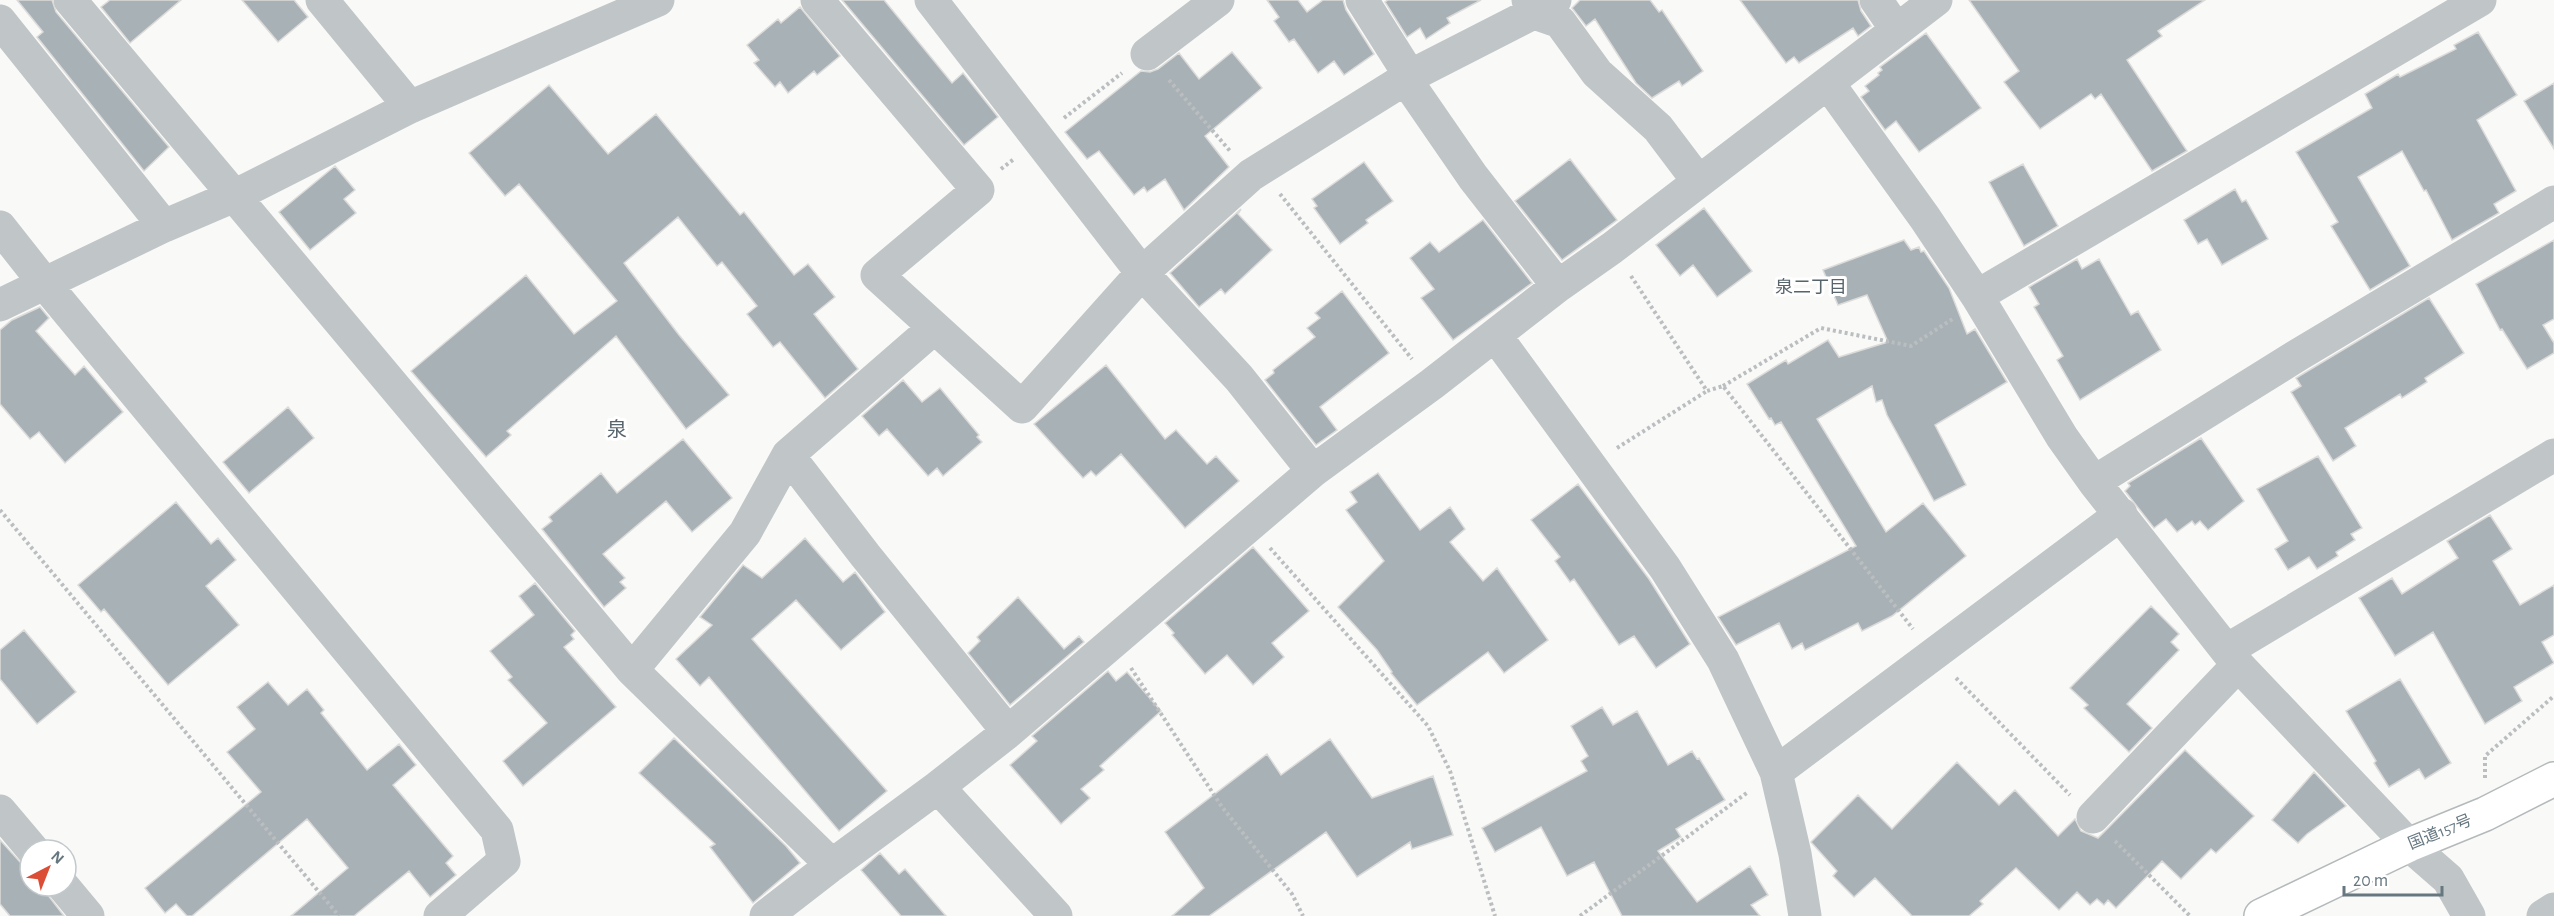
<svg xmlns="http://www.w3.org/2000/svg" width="2554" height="916" font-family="'Alegreya Sans','Noto Sans JP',sans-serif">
  <rect width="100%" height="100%" fill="#f9f9f7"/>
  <!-- building -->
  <path fill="#a8b1b6" stroke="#dbdbd9" stroke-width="1.5" d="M17,0H52L56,12L169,147L144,171L37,37L43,32Z
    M110,0H181L130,43L101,7Z
    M242,0H294L308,17L278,42Z
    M842,0H884L952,83L963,73L998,117L964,145Z
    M1267,0H1298L1307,12L1323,0H1343L1346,10L1374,54L1344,75L1334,61L1318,73L1294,39L1289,42L1274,21L1279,17Z
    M1388,0H1481L1447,18L1450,23L1426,39L1420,28L1407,37L1385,2Z
    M1580,0H1650L1659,12L1662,10L1703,71L1682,86L1679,81L1652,98L1636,83L1595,19L1586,26L1572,8Z
    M1740,0H1858L1861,11L1871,26L1858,36L1853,28L1799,63L1794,57L1786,63Z
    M1969,0H2205L2158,31L2162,36L2127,60L2187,151L2152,171L2101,94L2095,99L2091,94L2040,129L2004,82L2019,71Z
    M800,7L840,56L817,75L814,71L788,93L780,82L775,87L754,63L759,60L747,45L778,19L781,23Z
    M2478,32L2517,95L2477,120L2516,191L2494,204L2499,213L2452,240L2426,190L2424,191L2402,151L2358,177L2410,266L2370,290L2331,226L2338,222L2296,152L2372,108L2365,94L2398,74L2400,77L2456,49L2454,45Z
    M1926,33L1981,108L1919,152L1896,121L1885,130L1861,97L1869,91L1865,86L1879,75L1878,73L1882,70L1880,67Z
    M1232,52L1262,88L1205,136L1229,167L1184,210L1165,179L1147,192L1144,187L1134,195L1099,151L1087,159L1065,132L1141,71L1150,72L1158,69L1179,53L1199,79Z
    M2554,83V149L2524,101Z
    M549,85L608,154L656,114L740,215L744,212L794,275L808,264L835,297L814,314L858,369L825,398L780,342L773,347L747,314L757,306L722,262L717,266L678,217L624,263L679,335L729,395L686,429L616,336L507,431L511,435L486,457L411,371L526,275L574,334L617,301L519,184L505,196L469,153Z
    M1570,159L1617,220L1562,260L1515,201Z
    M1364,162L1393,201L1366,220L1368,223L1340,244L1314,208L1317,206L1312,199Z
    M2023,164L2058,226L2024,246L1989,182Z
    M335,166L355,190L344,199L356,213L310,250L279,212Z
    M2235,189L2242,202L2246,200L2268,239L2222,265L2207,239L2198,244L2184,220Z
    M1704,208L1752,271L1717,297L1693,265L1680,276L1656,245Z
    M1241,209L1238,214L1272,250L1225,294L1221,289L1199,307L1170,273Z
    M1483,220L1532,283L1453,340L1421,298L1434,289L1410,258L1430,242L1439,252Z
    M1904,240L1911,250L1919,247L1921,252L1924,251L1949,288L1967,334L1975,329L2007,382L1935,425L1966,485L1934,501L1887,415L1882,400L1876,402L1872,386L1817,419L1886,532L1923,503L1966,556L1892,616L1862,631L1858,623L1805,650L1802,643L1792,649L1779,623L1736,645L1718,617L1856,546L1781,422L1775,425L1771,418L1769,419L1747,384L1786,360L1788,364L1828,340L1839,357L1888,342L1867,295L1838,305L1823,270Z
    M2554,240V319L2543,325L2554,343V353L2527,369L2502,329L2500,330L2476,284Z
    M2077,259L2082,269L2099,259L2131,315L2138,311L2161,350L2080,400L2057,360L2063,356L2034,307L2039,304L2029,287Z
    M1342,291L1389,353L1320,407L1337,430L1316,445L1265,380L1274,373L1273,370L1315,337L1307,328L1320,318L1315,313Z
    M2429,298L2464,353L2425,378L2427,382L2402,398L2400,394L2345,428L2356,446L2333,461L2291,392L2301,386L2296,378Z
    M40,307L49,318L36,331L75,375L84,366L123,412L65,463L39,432L30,439L0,404V330L12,320Z
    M1106,365L1165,439L1176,430L1207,464L1216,456L1239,481L1185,528L1121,454L1096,476L1091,471L1083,478L1034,424Z
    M903,380L922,402L940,388L979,435L977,437L982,442L943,476L937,468L928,476L887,429L879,436L862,416Z
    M288,407L314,438L249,493L223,462Z
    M2201,438L2244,501L2208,530L2200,521L2195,525L2192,521L2177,532L2166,519L2154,528L2125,491L2130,486L2128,483Z
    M683,439L732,498L692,532L666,501L603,554L625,578L620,582L626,588L604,607L542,529L552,521L549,517L601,473L617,493Z
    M2318,456L2362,528L2351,534L2355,540L2336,552L2338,556L2317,569L2309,557L2288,570L2275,549L2288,541L2257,489Z
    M1378,473L1420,530L1450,507L1465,529L1450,542L1483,581L1497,568L1548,640L1504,673L1488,652L1417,705L1391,673L1392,672L1377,650L1338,607L1384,561L1346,510L1357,502L1350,492Z
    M1578,484L1649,579L1690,644L1656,668L1634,636L1619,645L1574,579L1570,582L1555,561L1560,557L1531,520Z
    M176,502L211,544L218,538L236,560L206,586L239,625L168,685L104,609L101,612L78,585Z
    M2490,515L2512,549L2493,561L2520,605L2554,585V635L2542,642L2554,663L2514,687L2522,701L2485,724L2433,632L2395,656L2359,598L2392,578L2402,594L2458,558L2447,541Z
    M805,538L843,582L855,572L885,612L841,650L796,600L752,639L887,791L839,831L709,677L700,686L676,659L712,625L700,617L743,565L762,578Z
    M1253,547L1309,611L1272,643L1284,657L1253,685L1227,655L1205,674L1172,635L1174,633L1165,623Z
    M535,583L575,631L571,635L574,639L564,647L616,707L523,786L503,761L547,723L508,680L512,677L490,651L534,615L519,596Z
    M1018,597L1064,649L1079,636L1084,642L1010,705L968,653L980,641L977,637Z
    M2151,606L2179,634L2171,642L2179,650L2127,704L2152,728L2129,752L2084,708L2088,705L2070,688Z
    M24,630L76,692L37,724L0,679V650Z
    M1108,671L1116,681L1127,672L1161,711L1100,766L1104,770L1081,789L1090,798L1061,824L1010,765L1037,741L1032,736Z
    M2400,679L2451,763L2425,779L2419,769L2389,787L2374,763L2376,761L2346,711Z
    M268,682L288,705L307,689L324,710L321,713L367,770L399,744L416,765L393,785L453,856L446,863L456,875L430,897L409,871L354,916H291L348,868L307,819L192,916H187L176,904L165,913L145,888L261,792L227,752L255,729L237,707Z
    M1602,707L1613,725L1637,711L1668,765L1692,751L1697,759L1699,758L1725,800L1676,829L1681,837L1658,851L1697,902L1750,866L1768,895L1751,905L1760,916H1622L1594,862L1567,876L1541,827L1495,852L1482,828L1587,771L1581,761L1588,756L1571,726Z
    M674,738L786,846L800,863L753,903L710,847L715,844L639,773Z
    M1330,739L1372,798L1433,776L1453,835L1412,849L1410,842L1357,877L1326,832L1209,916H1172L1204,888L1165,832L1267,754L1281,775Z
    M2185,750L2254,816L2216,853L2211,849L2181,879L2162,861L2116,908L2108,900L2104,905L2097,899L2090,905L2077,892L2059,910L2016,868L1980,901L1983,904L1969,916H1912L1875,878L1854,897L1833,876L1837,871L1811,842L1858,795L1892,829L1957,762L1999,805L2015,790L2058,836L2075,819L2081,831L2098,838Z
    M2314,772L2346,806L2307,834L2298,843L2272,820Z
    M0,840L30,873V886H41L64,916H10L0,904Z
    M880,853L899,874L905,869L946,916H901L861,870Z"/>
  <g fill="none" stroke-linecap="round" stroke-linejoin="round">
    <!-- highway casing -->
    <g stroke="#b4b9bb" stroke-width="36">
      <path id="highway" d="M2261,916L2409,845L2485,814L2554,779"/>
    </g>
    <!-- path -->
    <path stroke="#bbbec0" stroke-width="4" stroke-dasharray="3 3" stroke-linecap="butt" d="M1169,80L1230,151
      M1064,118L1122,73
      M1001,169L1014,159
      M1280,194L1412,359
      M1631,276L1707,391L1723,386L1913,629
      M1723,386L1821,328L1911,346L1954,318
      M1617,448L1707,391
      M0,510L339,916
      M1270,548L1428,726L1450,771L1495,916
      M1131,668L1222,807L1292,894L1303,916
      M1956,678L2070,795
      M2485,778V756L2554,696
      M2115,841L2190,916
      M1580,916L1748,792"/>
    <!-- minor -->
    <path stroke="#c0c5c8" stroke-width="33" d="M70,0L632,670L832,865
      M322,0L410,107
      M817,0L978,190L877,275L1022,407L1142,273L1251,175L1410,76L1545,7L1555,0
      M931,0L1142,273L1239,378L1313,471
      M1362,0L1410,76L1411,87L1473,177L1558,286
      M1528,0L1534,13L1560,22L1597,73L1658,128L1698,181
      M1876,0L1896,29
      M0,21L164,226
      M1147,54L1218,0
      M1828,83L1925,218L1977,296L2062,437L2094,482L2238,665L2409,845L2448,879L2469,916
      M0,227L45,284L497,830L504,861L440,916
      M1977,296L2480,0
      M0,305L164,226L234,196L410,107L658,0
      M1495,335L1665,568L1723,660L1776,772L1795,854L1805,916
      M788,455L865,555L1008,732
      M2094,482L2298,355L2554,202
      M2227,650L2554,455
      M632,670L745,533L788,455L934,328
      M1776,772L2121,514
      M938,787L1056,916
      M0,811L33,850
      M2093,817L2238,665
      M63,886L88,916
      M766,916L832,865L938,787L1008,732L1313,471L1432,384L1558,286L1612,248L1936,0
      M2543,916L2554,909"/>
    <!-- highway -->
    <use href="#highway" stroke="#fff" stroke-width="33"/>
  </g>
  <g text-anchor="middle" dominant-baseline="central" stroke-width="6" stroke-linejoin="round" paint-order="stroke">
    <!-- street labels -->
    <g font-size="16" fill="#667780" stroke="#fff">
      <text transform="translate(2440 832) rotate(-22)">国道157号</text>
    </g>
    <!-- neighbourhood labels -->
    <g font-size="18" fill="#57646c" stroke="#fff">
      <text x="1811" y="288">泉二丁目</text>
    </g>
    <!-- quarter labels -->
    <g font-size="20" fill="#57646c" stroke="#fff">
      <text x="617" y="430">泉</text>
    </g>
  </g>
  <!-- north arrow -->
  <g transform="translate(48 868) rotate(42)"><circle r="28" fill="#ffffff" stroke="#c2c9cc" stroke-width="1.5"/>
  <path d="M0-4.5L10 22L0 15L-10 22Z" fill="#db4e35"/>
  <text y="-9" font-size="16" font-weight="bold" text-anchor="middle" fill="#667780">N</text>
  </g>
  <!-- scale -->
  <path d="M2344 886v9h98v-9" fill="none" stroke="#667780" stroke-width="3"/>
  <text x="2353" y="886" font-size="18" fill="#667780" stroke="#ffffff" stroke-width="4.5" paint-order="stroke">20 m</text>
</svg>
